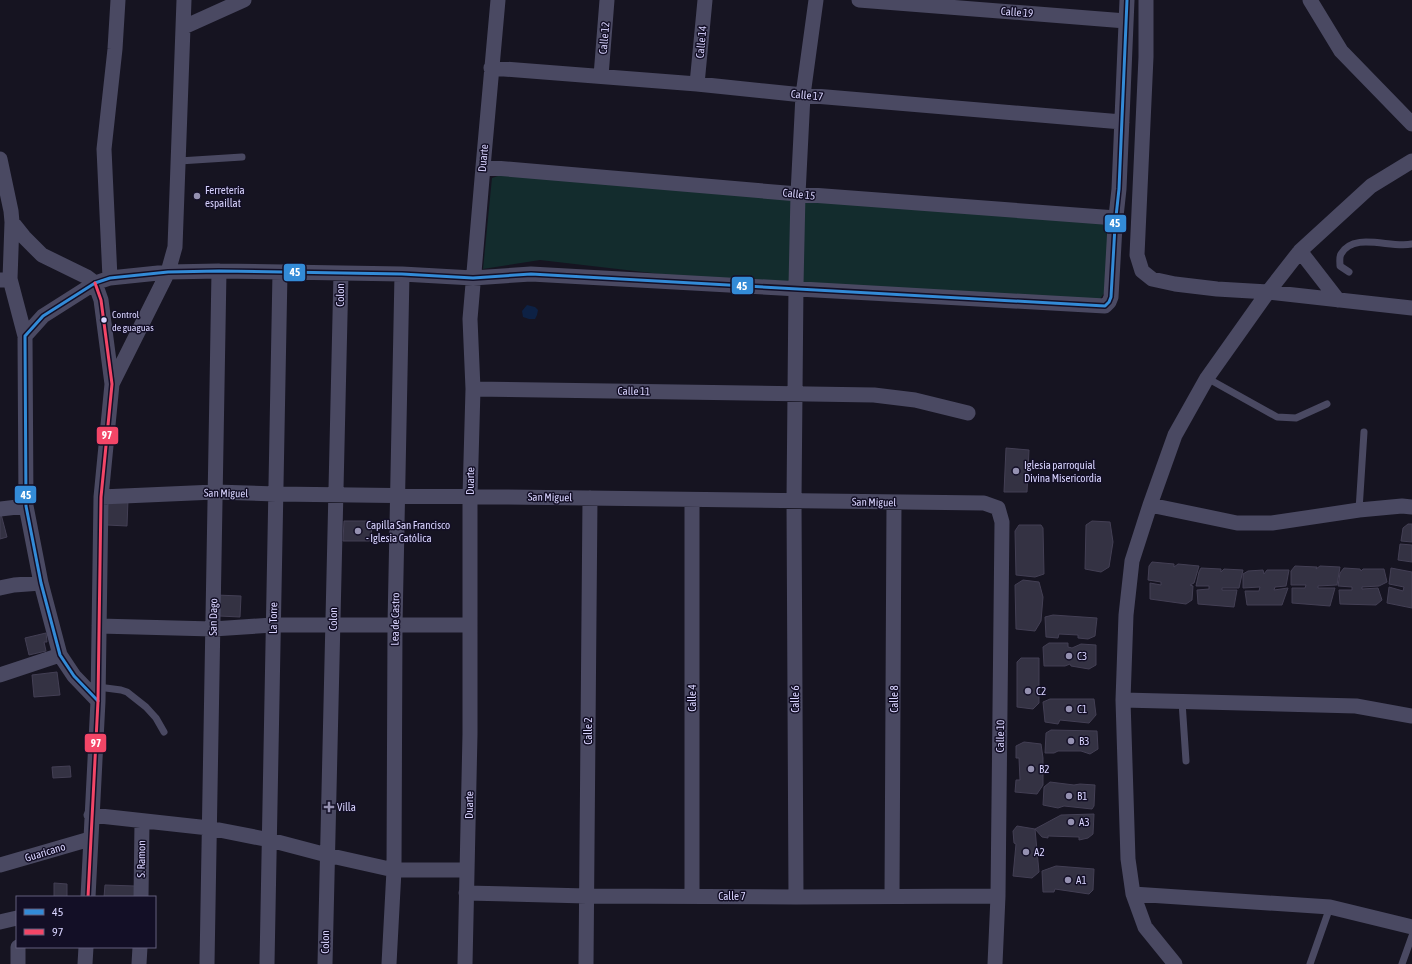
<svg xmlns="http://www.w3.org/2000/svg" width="1412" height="964" font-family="'Asap Condensed',sans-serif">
  <rect width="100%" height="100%" fill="#161421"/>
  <!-- green -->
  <path fill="#132c2d" d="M516,170L791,193L790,289L540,260L483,269L492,178Z
    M798,194L1111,218L1112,282L1095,306L796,285Z"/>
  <!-- water -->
  <path fill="#0d2144" d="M527,305L535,307L538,310L537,315L535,319H529L523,317L522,311Z"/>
  <!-- building -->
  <path fill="#343243" stroke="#433f54" d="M1006,448L1029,450L1027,492H1004Z
    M108,499L128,500L127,526L107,525Z
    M1,514L7,537L0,539V515Z
    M344,521H372L371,541H343Z
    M1092,521L1110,522L1113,542L1109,567L1101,572L1085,569L1086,525Z
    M1408,524H1412V542L1401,541L1403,528Z
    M1019,525H1041L1043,528L1044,574L1035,577L1016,575L1015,531Z
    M1400,544L1412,545V562L1398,560Z
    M1152,562L1174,564V567L1178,564L1199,566L1194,583L1190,585L1193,586L1192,600L1186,604L1150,599V583L1161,585V582L1148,580L1149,566Z
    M1295,566L1317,567L1316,569L1320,566L1340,567L1337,585L1318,586V588H1335L1330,606L1292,603V588H1305L1306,585H1291V571Z
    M1201,568L1221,569V572L1224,569L1243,570L1239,588H1222V590H1237L1234,607L1198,604L1197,590L1209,589V586H1196L1199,572Z
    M1344,568L1360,569L1361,571L1363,569H1384L1387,582L1379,586L1362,587V589L1378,588L1382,600L1376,605L1340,604L1339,590H1352V587L1338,586L1340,573Z
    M1391,568L1412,572V608L1387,603L1389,587L1403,591L1404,587L1389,584Z
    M1263,570L1264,574L1267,570H1289L1286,586L1275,587L1274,590L1288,588L1282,605H1247L1245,591H1259L1260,587L1243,588V574L1248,571Z
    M1023,580L1039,582L1043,597L1041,621L1035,631L1016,629L1015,585Z
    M216,595L241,596L240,617L219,616Z
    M1053,615L1097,618L1095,636L1088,639L1078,638V635L1059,634L1058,638L1046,637L1045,617Z
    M46,633L47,642H44L46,651L29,655L25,638Z
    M1049,643H1068V647L1072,648L1081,644L1096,645V665L1089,669L1071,666L1070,664L1065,666H1044L1043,647Z
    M1021,658H1039V703L1033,709L1017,707V662Z
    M57,672L60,695L34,697L32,675Z
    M1050,699H1094L1096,715L1089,723L1060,720L1058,724L1045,722L1043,702Z
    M1051,730L1097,731L1098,749L1090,754L1081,751H1058L1054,753H1045L1046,733Z
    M1024,742L1041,744L1043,758V785L1037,794L1015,792L1016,780H1020L1019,758H1016V746Z
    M70,766L71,777L53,778L52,767Z
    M1050,782L1074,785L1080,784L1095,785L1094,806L1092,809L1064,806L1058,808L1043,805L1044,787Z
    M1094,814L1093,834L1088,838L1079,840V837L1048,836V838L1042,837L1035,829L1061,815Z
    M1017,826L1035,829L1039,872L1032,878L1013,876L1016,844L1014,843L1013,831Z
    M1056,866L1094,869L1093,890L1089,894L1055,889L1054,892H1043L1042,871Z
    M54,883L67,884V897H54Z
    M105,885L135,886V897H104Z"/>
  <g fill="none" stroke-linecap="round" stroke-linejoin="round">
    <!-- service -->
    <path stroke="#4a4962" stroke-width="7" d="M179,161L242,157
      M1349,272L1340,266C1340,262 1339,257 1341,254C1354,231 1391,249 1412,244
      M1207,378L1277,417L1296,418L1327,404
      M1359,510L1364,432
      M98,687L121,690L127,692L146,707L156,718L164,732
      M1182,702L1186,761
      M1310,964L1330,907
      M1402,964L1412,936"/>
    <!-- minor -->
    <path stroke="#4a4962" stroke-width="15" d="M859,0L1126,21
      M1146,0V57L1137,255L1142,271L1152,279L1175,284L1217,289L1268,292L1412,308
      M1310,0L1341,51L1412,124
      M184,27L244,0
      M491,68L697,84L803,95L1122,122
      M601,76L607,0
      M697,84L705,0
      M0,159L11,211L12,222L24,237L42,255L87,277L95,283
      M483,167L798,194L1116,218
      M1300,251L1338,300
      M110,278L104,149L115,49L118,0
      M10,279L12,222
      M0,280L10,279L25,336
      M112,384L168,272L175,247L184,0
      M473,389L874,395L915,400L968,413
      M101,497L215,492L276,494L984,503L998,508L1002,522L998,896L995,964
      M692,500V896
      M1150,505L1237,523H1272L1359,510L1402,506L1412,507
      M0,509L26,506
      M0,588L14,585L41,583
      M99,626L213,629L273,625H470
      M0,675L60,655
      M1123,700L1356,706L1412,716
      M98,701L74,676L60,655L41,583L26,506L25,336L43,316L95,283L110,278L168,272L219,271L402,274L473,278L531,274L1105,306L1109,302L1111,297L1115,226L1119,189L1127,0
      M91,815L209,828L270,840L327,855L394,870H467
      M0,865L90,839
      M466,893L587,896L796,897L998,896
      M1133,894L1330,907L1412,927
      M892,896L894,502
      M88,897L98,701L101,497L112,384L101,300L95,283
      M141,897L142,822
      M796,897L794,500L796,285L798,194L803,95L816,0
      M0,922L17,918
      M18,964V947
      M85,964L86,947
      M139,964L140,947
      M207,964L219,271
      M267,964L280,272
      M325,964L341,273
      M389,964L394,870L395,625L402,274
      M465,964L470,734V496L473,389L470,319L483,167L498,0
      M586,964L590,498
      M1175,964L1145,927L1133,894L1128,859L1123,700L1126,615L1132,561L1150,505L1175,435L1207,378L1268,292L1300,251L1371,186L1412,161"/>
    <!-- bus-1 casing -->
    <g stroke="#130f26" stroke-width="6">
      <path id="bus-1" d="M98,701L74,676L60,655L41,583L26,506L25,336L43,316L95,283L110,278L168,272L219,271L402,274L473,278L531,274L1105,306L1109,302L1111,297L1115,226L1119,189L1127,0"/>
    </g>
    <!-- bus-2 casing -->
    <g stroke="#130f26" stroke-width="6">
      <path id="bus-2" d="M88,897L98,701L101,497L112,384L101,300L95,283"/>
    </g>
    <!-- bus-1 -->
    <use href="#bus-1" stroke="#338bd7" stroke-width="3"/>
    <!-- bus-2 -->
    <use href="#bus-2" stroke="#f34667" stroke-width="3"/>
  </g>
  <!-- markers -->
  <g fill="#9591b1" stroke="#130f26" stroke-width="1.5">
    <circle cx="197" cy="196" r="4"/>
    <circle cx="1016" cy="471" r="4"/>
    <circle cx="358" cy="531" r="4"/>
    <circle cx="1069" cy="656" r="4"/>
    <circle cx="1028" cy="691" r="4"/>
    <circle cx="1069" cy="709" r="4"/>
    <circle cx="1071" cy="741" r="4"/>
    <circle cx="1031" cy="769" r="4"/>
    <circle cx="1069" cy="796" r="4"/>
    <path d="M327 801h4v4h4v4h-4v4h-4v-4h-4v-4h4z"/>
    <circle cx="1071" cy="822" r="4"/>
    <circle cx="1026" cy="852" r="4"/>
    <circle cx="1068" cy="880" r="4"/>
  </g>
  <circle fill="#d9d4ff" stroke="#130f26" stroke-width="1.5" cx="104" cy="320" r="3.5"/>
  <g text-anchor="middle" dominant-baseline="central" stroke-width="3" stroke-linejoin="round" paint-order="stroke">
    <!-- bus labels -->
    <g font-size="10" fill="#d9d4ff" stroke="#130f26" text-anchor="start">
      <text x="112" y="314">Control<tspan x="112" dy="13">de guaguas</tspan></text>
    </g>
    <!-- street labels -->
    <g font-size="11" fill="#d9d4ff" stroke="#130f26">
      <text transform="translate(1017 12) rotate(4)">Calle 19</text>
      <text transform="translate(604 38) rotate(-85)">Calle 12</text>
      <text transform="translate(701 42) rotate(-85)">Calle 14</text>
      <text transform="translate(807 95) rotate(5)">Calle 17</text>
      <text transform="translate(483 158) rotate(-85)">Duarte</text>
      <text transform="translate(799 194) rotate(6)">Calle 15</text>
      <text transform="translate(340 295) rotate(-89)">Colon</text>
      <text transform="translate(634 391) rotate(1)">Calle 11</text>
      <text transform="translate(470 481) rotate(-89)">Duarte</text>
      <text transform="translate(226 493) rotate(1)">San Miguel</text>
      <text transform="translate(550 497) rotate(1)">San Miguel</text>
      <text transform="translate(874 502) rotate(1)">San Miguel</text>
      <text transform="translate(213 617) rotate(-89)">San Dago</text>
      <text transform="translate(273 618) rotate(-89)">La Torre</text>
      <text transform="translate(333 619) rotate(-89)">Colon</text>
      <text transform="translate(395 619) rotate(-89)">Lea de Castro</text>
      <text transform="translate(692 698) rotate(-90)">Calle 4</text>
      <text transform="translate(795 699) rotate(-90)">Calle 6</text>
      <text transform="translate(894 699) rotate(-90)">Calle 8</text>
      <text transform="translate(588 731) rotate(-90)">Calle 2</text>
      <text transform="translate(1000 736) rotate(-89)">Calle 10</text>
      <text transform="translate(469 805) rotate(-89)">Duarte</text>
      <text transform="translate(45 852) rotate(-17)">Guaricano</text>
      <text transform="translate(141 859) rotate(-89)">S. Ramon</text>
      <text x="732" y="896">Calle 7</text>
      <text transform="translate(325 942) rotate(-89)">Colon</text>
    </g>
    <!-- poi labels -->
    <g font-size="11" fill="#d9d4ff" stroke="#130f26" text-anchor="start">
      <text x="205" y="190">Ferretería<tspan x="205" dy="13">espaillat</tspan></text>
      <text x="1024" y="465">Iglesia parroquial<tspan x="1024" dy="13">Divina Misericordia</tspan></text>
      <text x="366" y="525">Capilla San Francisco<tspan x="366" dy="13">- Iglesia Católica</tspan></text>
      <text x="1077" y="656">C3</text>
      <text x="1036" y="691">C2</text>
      <text x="1077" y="709">C1</text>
      <text x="1079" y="741">B3</text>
      <text x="1039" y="769">B2</text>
      <text x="1077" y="796">B1</text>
      <text x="337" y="807">Villa</text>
      <text x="1079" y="822">A3</text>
      <text x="1034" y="852">A2</text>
      <text x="1076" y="880">A1</text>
    </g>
  </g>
  <g stroke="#130f26" stroke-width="1.5">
    <rect x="1104" y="214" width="23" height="19" rx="4" fill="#338bd7"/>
    <rect x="283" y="263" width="23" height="19" rx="4" fill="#338bd7"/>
    <rect x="731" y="276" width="23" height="19" rx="4" fill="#338bd7"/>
    <rect x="96" y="426" width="23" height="19" rx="4" fill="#f34667"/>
    <rect x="14" y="485" width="23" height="19" rx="4" fill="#338bd7"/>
    <rect x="84" y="733" width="23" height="20" rx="4" fill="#f34667"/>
  </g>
  <g font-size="11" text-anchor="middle" font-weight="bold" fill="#fff">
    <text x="1115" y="227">45</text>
    <text x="295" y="276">45</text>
    <text x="742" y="290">45</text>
    <text x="107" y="439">97</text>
    <text x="26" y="499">45</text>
    <text x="96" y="747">97</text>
  </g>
  <!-- legend -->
  <rect x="16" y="896" width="140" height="52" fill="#130f26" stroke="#625e7d"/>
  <rect x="24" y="909" width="20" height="6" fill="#338bd7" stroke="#625e7d"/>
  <text x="52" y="916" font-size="12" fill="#d9d4ff">45</text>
  <rect x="24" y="929" width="20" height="6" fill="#f34667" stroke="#625e7d"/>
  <text x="52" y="936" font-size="12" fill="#d9d4ff">97</text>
</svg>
